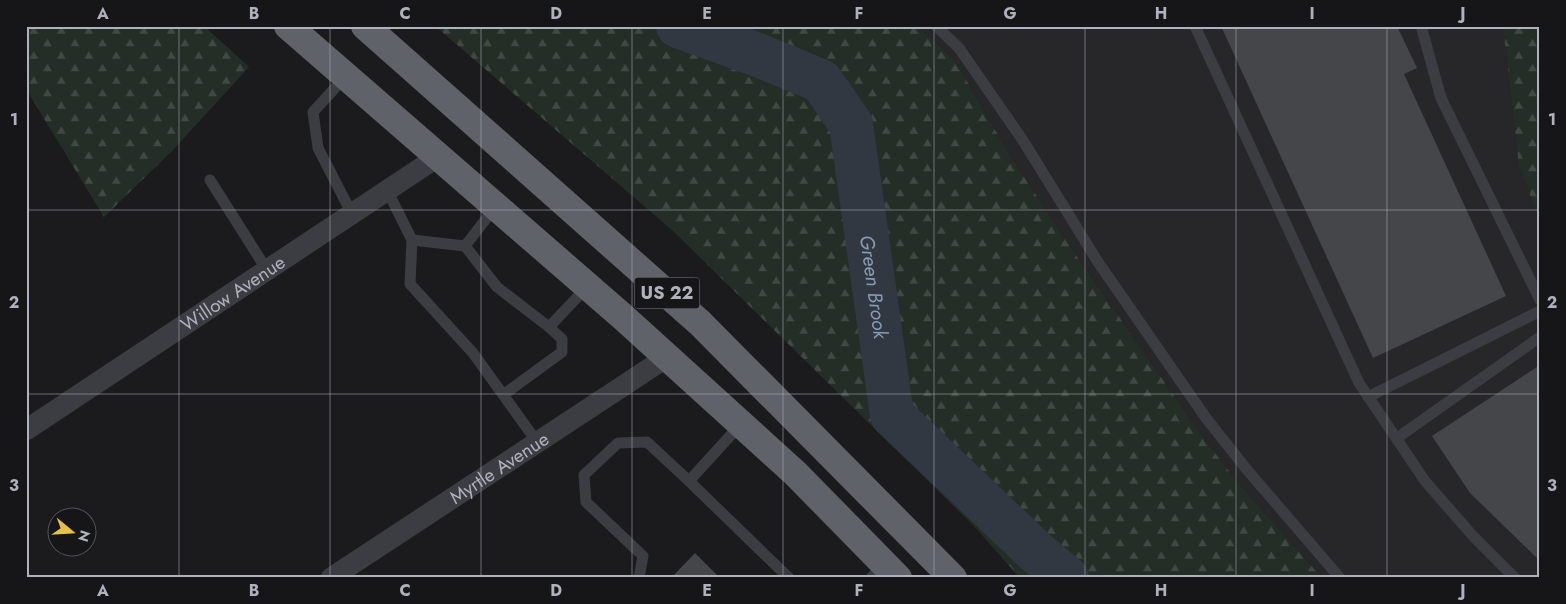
<svg xmlns="http://www.w3.org/2000/svg" width="1566" height="604" font-family="Jost,sans-serif">
  <defs>
    <pattern id="forest-firs" width="22" height="20" patternUnits="userSpaceOnUse" patternTransform="scale(1.25)"><rect width="22" height="20" fill="#252d27"/><path d="M5 1l3.5 6h-7zM16 11l3.5 6h-7z" fill="#424944"/></pattern>
  </defs>
  <rect width="100%" height="100%" fill="#1b1b1d"/>
  <!-- built -->
  <path fill="#27272a" d="M917,26H1503L1519,167L1540,220V578H1322L1235,479L1202,436L1069,245L1009,154L954,59Z"/>
  <!-- forest -->
  <path fill="url(#forest-firs)" d="M26,26H204L249,67L172,151L104,217L26,89Z
    M435,26H917L954,59L1009,154L1069,245L1202,436L1235,479L1322,578H1020L974,526L672,230Z
    M1503,26H1540V220L1519,167Z"/>
  <g fill="none" stroke-linecap="round" stroke-linejoin="round">
    <!-- river -->
    <path stroke="#313841" stroke-width="44" id="s1" d="M678,26L758,55L821,81L851,124L892,415L1035,551L1067,578"/>
  </g>
  <!-- building -->
  <path fill="#45464a" d="M1221,26H1397L1417,68L1404,74L1506,296L1373,358Z
    M1540,365V561L1470,493L1432,436Z
    M695,553L720,578H671Z"/>
  <g fill="none" stroke-linecap="round" stroke-linejoin="round">
    <!-- service -->
    <path stroke="#3c3d42" stroke-width="11" d="M936,26L959,48L1022,139L1098,262L1206,418L1248,471L1340,578
      M1195,26L1359,383L1425,481L1473,536L1515,578
      M1421,26L1441,98L1540,300
      M346,76L313,112L318,148L352,214
      M210,180L267,270
      M387,190L412,240L410,284L473,353L537,442
      M496,206L465,246L497,287L549,327L588,286
      M412,240L465,246
      M503,395L562,352V339L549,327
      M1368,397L1540,311
      M741,424L689,481L789,578
      M1397,438L1540,337
      M639,578L643,556L586,502L584,475L618,443L647,442L689,481
      M871,578L884,564"/>
    <!-- minor -->
    <g stroke="#3c3d42" stroke-width="21">
      <path id="s2" d="M26,430L439,156"/>
      <path id="s3" d="M331,578L667,357"/>
    </g>
    <!-- trunk -->
    <path stroke="#60626a" stroke-width="28" d="M288,26L623,317L795,473L898,578
      M365,26L700,323L953,578"/>
  </g>
  <!-- grid -->
  <path fill="none" stroke="#afb1bb" stroke-width="1" stroke-opacity="0.55" d="M179,26V578M330,26V578M481,26V578M632,26V578M783,26V578M934,26V578M1085,26V578M1236,26V578M1387,26V578M26,210H1540M26,394H1540"/>
  <g text-anchor="middle" dominant-baseline="central" stroke-width="4" stroke-linejoin="round" paint-order="stroke">
    <!-- shield labels -->
    <rect fill="#161618" stroke="#81828a" stroke-width="1" x="634.5" y="277.5" width="65" height="31" rx="4"/>
    <g font-size="18" font-weight="bold" fill="#afb1bb">
      <text x="667" y="293">US 22</text>
    </g>
    <!-- street labels -->
    <g font-size="19" fill="#afb1bb" stroke="#161618">
      <text stroke="none"><textPath href="#s2" startOffset="248">Willow Avenue</textPath></text>
      <text stroke="none"><textPath href="#s3" startOffset="201">Myrtle Avenue</textPath></text>
    </g>
    <!-- water labels -->
    <g font-size="20" font-style="italic" fill="#899bb3" stroke="#161618">
      <text stroke="none"><textPath href="#s1" startOffset="370">Green Brook</textPath></text>
    </g>
  </g>
  <!-- border -->
  <rect width="1566" height="604" fill="none" stroke="#161618" stroke-width="55"/>
  <!-- north arrow -->
  <g transform="translate(72 532) rotate(108)"><circle r="24" fill="#161618" stroke="#535459"/>
  <path d="M0-4L9 19L0 12L-9 19Z" fill="#e6c14a"/>
  <text y="-8" font-size="14" font-weight="bold" text-anchor="middle" fill="#afb1bb">N</text>
  </g>
  <rect x="28" y="28" width="1510" height="548" fill="none" stroke="#afb1bb" stroke-width="2"/>
  <g font-size="16" text-anchor="middle" font-weight="bold" fill="#afb1bb">
    <text x="103" y="19">A</text>
    <text x="254" y="19">B</text>
    <text x="405" y="19">C</text>
    <text x="556" y="19">D</text>
    <text x="707" y="19">E</text>
    <text x="859" y="19">F</text>
    <text x="1010" y="19">G</text>
    <text x="1161" y="19">H</text>
    <text x="1312" y="19">I</text>
    <text x="1463" y="19">J</text>
    <text x="14" y="125">1</text>
    <text x="1552" y="125">1</text>
    <text x="14" y="308">2</text>
    <text x="1552" y="308">2</text>
    <text x="14" y="491">3</text>
    <text x="1552" y="491">3</text>
    <text x="103" y="596">A</text>
    <text x="254" y="596">B</text>
    <text x="405" y="596">C</text>
    <text x="556" y="596">D</text>
    <text x="707" y="596">E</text>
    <text x="859" y="596">F</text>
    <text x="1010" y="596">G</text>
    <text x="1161" y="596">H</text>
    <text x="1312" y="596">I</text>
    <text x="1463" y="596">J</text>
  </g>
</svg>
